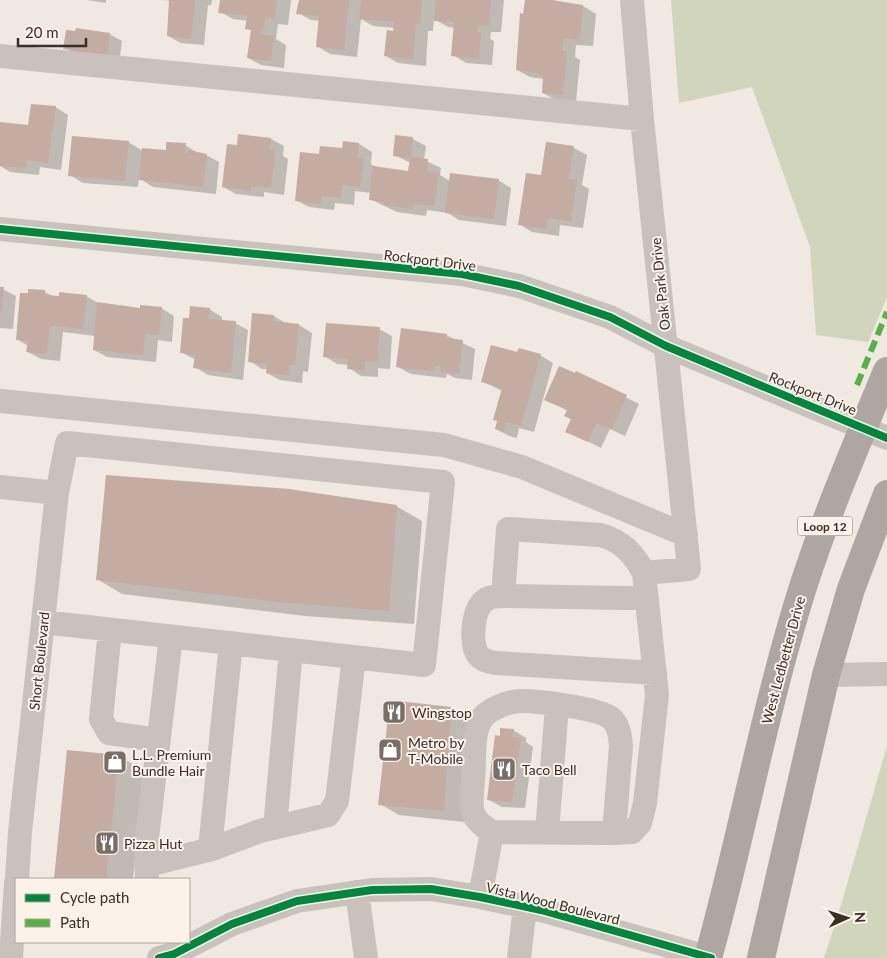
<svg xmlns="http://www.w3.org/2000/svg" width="887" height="958" font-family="Lato,sans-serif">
  <rect width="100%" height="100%" fill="#efe9e2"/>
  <!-- green -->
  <path fill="#d0d5bb" d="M671,0H887V297L868,342L816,335L810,247L752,87L679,103Z
    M887,746V958H824L841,905Z"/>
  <!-- shadow -->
  <path fill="#0003" d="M87,0H106V3Z
    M165,0H212L211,5H208L204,45L181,43L168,36L170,1Z
    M221,0H291L288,25L278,24L276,39L286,45L284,68L261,65L248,58L252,31L247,28L248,21L233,19L220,12Z
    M300,0H504L501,32H491L490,39L494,41L492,65L466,63L453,55L455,28L448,27L434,19L433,31H428L426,66L398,63L386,56L395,28L373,26L361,19L357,57L330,54L317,46L320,21L311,20L298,13Z
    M526,0H553L583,6L596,14L593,46L576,45L575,57L580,60L576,102L556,100L543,93L544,79L530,77L517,70Z
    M109,34L122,41L119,64L78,56L65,48Z
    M55,107L68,115L61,170L40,167L39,175L10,172L0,166V132L29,126Z
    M396,137L413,139L426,146L424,160L441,168L440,175L450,181L498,180L511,188L506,226L459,220L448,213L427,210L426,216L397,212L370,199L371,193L355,191L354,205L335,203L334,210L309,207L296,200L320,155L359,144L372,152L371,164L377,168L410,172L411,163L394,155Z
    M271,139L284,146L283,156L288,159L284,195L264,192V197L236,194L223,187L238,146Z
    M128,142L143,151L167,152L185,145L198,153L206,155L219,162L216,194L153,187L139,178L138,187L83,183L70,175Z
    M547,144L574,148L587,155L582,185L589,189L583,228L560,225L559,236L532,232L519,224L542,176Z
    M0,288L16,296L13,329L0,328Z
    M45,292L54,297L86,296L98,303L141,309L161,308L174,316L172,342L158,340L156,362L107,357L94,350L95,336L63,332L60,361L41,359L28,352V346L17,339Z
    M209,309L222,317V321L235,323L248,330L243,380L208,375L195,367L196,360L181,352Z
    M254,314L274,316L287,324L299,325L312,333L308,372L303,371L302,383L280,380L267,373L268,369H262L249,361Z
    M379,329L392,336L390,369L378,368V377L361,376L349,368V365L337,364L324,356Z
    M446,335L475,349L472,380L455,378L447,374L446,378L411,374L398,367Z
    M540,355L553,363L534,432L519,428L517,438L509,436L496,429L502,391L482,381Z
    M576,372L639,404L625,436L610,429L601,448L567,431L572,419L568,411L546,399Z
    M396,506L422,521L414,624L305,616L122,594L97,579Z
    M451,709L470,720L464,822L399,815L380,804Z
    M513,730L526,738V742L533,747L525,808L502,807L489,800L501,737Z
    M69,751L119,756L144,771L133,879H55Z"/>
  <!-- building -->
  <path fill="#c4aca2" d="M169,0H195L191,39L167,36Z
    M220,0H277L275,19L265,17L264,30H261L260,34L274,36L271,61L247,58L251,30L245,29L247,16L218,13Z
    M299,0H349L344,50L316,47L319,16L296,14Z
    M361,0H422L420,24H416L413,59L384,56L387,30L393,31L394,22L359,19Z
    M436,0H491L489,26L478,25V32H481L479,59L451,56L454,22L434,21Z
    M525,0H550L583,5L580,40L564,38L562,51H567L563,95L542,93L543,76L539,75V73L516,70L520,13L523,14Z
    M76,28L110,33L107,57L72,52L73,50L63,49L66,30L75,31Z
    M31,104L56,106L48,163L27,160L26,168L0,166V122L28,125Z
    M238,134L271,138L270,149L275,150L271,188L251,186V191L222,187L227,144L237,145Z
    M395,135L413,137L411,157L428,159L427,171L439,173L434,206L414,204L413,209L383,205L384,202L369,200L373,166L408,171L410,158L393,156Z
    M72,136L129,141L125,181L68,176Z
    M343,141L359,143L358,158L364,159L360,187L342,185L341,198L322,196L321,204L295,201L300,152L319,154L320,146L342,148Z
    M166,142L186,143L185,153H188V150L207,154L203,187L139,180L142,148L166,150Z
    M546,142L574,146L569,179L577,180L571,222L548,218L546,229L518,225L526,173L541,175Z
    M450,173L499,179L494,219L445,213Z
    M0,287H4L1,312H0Z
    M28,289L45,290V295L59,296V292L87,295L83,329L50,326L47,354L26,352L28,341L16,340L20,293H28Z
    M97,302L140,308V305L162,307L159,335L145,334L143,355L93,350Z
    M190,306L210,308L208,319L236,321L231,373L193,368L195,355L180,353L183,318H189Z
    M252,313L274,315L273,321L299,324L295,365H290L289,376L266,373L267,364L248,362Z
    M326,323L380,327L377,362L365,361V370L347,369L348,359L323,357Z
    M401,328L447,334L446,338L463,340L459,374L440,372L441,367L434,366V371L396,367Z
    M491,345L517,352L519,348L541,354L521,426L506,422L504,432L495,429L497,421L493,420L502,388L481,382Z
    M559,366L575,373L576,371L627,395L612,429L596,423L588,442L565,432L571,419L564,416L567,410L544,400Z
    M106,475L289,489L397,505L389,611L279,602L96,580Z
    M390,700L451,707L444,811L378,805Z
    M500,728L514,729L512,737L521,738L512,802L487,800L495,735L500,736Z
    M67,750L119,755L106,879H54Z"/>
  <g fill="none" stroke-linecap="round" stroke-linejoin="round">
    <!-- minor -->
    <path stroke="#c9c1bb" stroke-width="24" d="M0,56L642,119
      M0,229L462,274L519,286L610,317L666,346L887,438
      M0,401L444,445L522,467L686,535
      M0,487L57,493
      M644,573C634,554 622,541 601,535L508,529L503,596L624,598L646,596
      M503,596C495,596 486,597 481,604C473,614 470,644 478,655C482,660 489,662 496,663L655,673
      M110,630L101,719L109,733L158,740
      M826,675L887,674
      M275,828L291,650
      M547,832L557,706
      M614,833L632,832L640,823L645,803L657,695L644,573L689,569L642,119L632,0
      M210,849L231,643
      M147,865L212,849L260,831L328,815L337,801L354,657
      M17,879L20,832L57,493L67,443L443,482L424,665L43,622
      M147,879L146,846L171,637
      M357,892L366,958
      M480,897L492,832C467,817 471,807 473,781C475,763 471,732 483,717C491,708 510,701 521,701C539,701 598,708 611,718C619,725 620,736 621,746L614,833L492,832
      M11,958L16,883
      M159,958L174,954L232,924L297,901L372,890L431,889L480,897L541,910L711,958
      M519,958L525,906"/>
    <!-- major -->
    <path stroke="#aea6a0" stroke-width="28" d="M708,958C742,836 764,711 802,590C826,515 857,443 887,371
      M761,958L826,675L851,589L887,494"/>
    <!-- quiet -->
    <path stroke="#56b245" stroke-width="6" stroke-dasharray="12 6" stroke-linecap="butt" d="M857,385L887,312"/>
    <!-- cycleway casing -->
    <g stroke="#fbf3ea" stroke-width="11">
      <path id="cycleway" d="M0,229L462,274L519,286L610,317L666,346L887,438
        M159,958L174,954L232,924L297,901L372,890L431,889L480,897L541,910L711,958"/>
    </g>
    <!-- cycleway -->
    <use href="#cycleway" stroke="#00873e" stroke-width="8"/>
  </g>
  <!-- icons -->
  <defs>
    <g id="restaurant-square" transform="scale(1.25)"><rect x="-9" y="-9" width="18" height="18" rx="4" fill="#796f69" stroke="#fbf3ea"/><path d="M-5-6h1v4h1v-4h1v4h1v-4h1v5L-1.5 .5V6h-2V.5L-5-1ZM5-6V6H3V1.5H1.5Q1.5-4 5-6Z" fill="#fff"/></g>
    <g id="shop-square" transform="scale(1.25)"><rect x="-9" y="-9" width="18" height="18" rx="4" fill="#796f69" stroke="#fbf3ea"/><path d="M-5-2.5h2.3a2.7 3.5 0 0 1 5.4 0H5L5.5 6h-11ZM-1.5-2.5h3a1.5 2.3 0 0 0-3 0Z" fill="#fff"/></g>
  </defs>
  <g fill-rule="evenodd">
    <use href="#restaurant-square" x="394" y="712"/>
    <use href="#shop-square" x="390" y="750"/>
    <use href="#shop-square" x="115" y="762"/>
    <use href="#restaurant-square" x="504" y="769"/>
    <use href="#restaurant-square" x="107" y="843"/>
  </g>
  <g text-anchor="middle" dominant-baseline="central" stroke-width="4" stroke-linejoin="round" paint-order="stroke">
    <!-- shield labels -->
    <rect fill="#fbf3ea" stroke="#746962" stroke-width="1" x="797.5" y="516.5" width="55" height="19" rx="4"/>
    <g font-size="12" font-weight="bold" fill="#3a2e28">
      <text x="825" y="526">Loop 12</text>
    </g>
    <!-- street labels -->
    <g font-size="14" fill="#3a2e28" stroke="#fbf3ea">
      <text transform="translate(430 260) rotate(7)">Rockport Drive</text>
      <text transform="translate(660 284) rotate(-96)">Oak Park Drive</text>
      <text transform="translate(813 393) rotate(22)">Rockport Drive</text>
      <text transform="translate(783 660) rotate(-75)">West Ledbetter Drive</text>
      <text transform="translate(39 661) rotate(-84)">Short Boulevard</text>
      <text transform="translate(553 903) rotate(14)">Vista Wood Boulevard</text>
    </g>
    <!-- poi labels -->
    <g font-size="14" fill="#3a2e28" stroke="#fbf3ea" text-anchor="start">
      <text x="412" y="712">Wingstop</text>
      <text x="408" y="742">Metro by<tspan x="408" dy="16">T-Mobile</tspan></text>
      <text x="132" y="754">L.L. Premium<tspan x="132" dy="16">Bundle Hair</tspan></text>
      <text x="522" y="769">Taco Bell</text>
      <text x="124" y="843">Pizza Hut</text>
    </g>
  </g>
  <!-- legend -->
  <rect x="15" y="878" width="175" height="65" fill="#fbf3ea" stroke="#aea49c"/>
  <rect x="25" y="894" width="25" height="8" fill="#00873e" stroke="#aea49c"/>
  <text x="60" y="903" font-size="15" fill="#3a2e28">Cycle path</text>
  <rect x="25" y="919" width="25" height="8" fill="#56b245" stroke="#aea49c"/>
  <text x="60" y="928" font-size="15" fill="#3a2e28">Path</text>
  <!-- north arrow -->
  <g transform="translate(847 918) rotate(87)" stroke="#fbf3ea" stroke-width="4" paint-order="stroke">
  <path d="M0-4L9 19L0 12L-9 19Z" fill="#3a2e28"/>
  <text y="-8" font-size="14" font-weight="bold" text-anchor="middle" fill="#3a2e28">N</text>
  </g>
  <!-- scale -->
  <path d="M18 38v8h68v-8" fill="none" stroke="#3a2e28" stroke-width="2.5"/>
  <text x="25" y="38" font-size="15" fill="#3a2e28" stroke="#fbf3ea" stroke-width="4" paint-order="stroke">20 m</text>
</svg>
